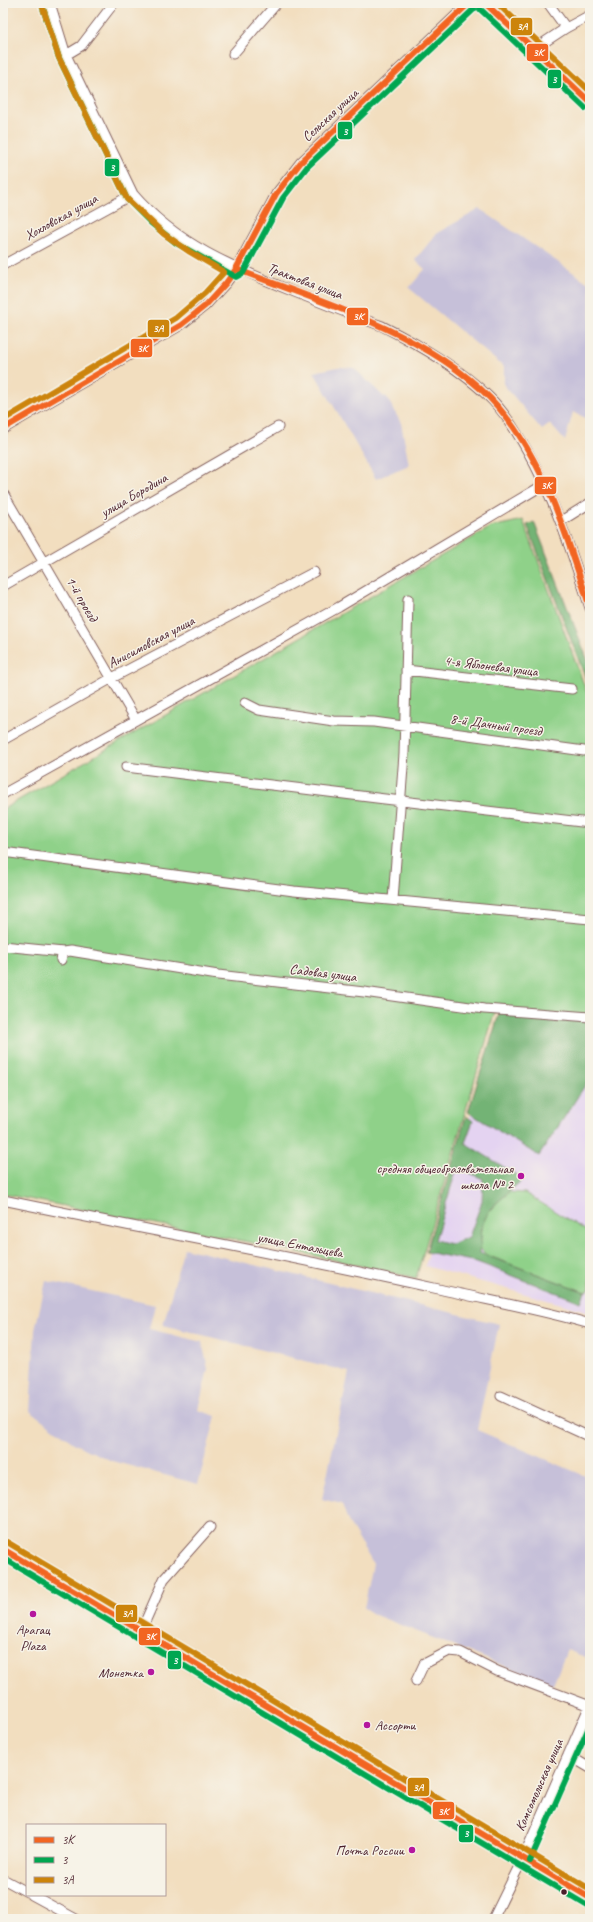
<svg xmlns="http://www.w3.org/2000/svg" width="593" height="1922" font-family="Caveat,sans-serif">
  <rect width="100%" height="100%" fill="#f7f3e8"/>
  <filter id="ink" filterUnits="userSpaceOnUse"><feTurbulence type="fractalNoise" baseFrequency=".025" numOctaves="2"/><feDisplacementMap in="SourceGraphic" scale="8" xChannelSelector="R" yChannelSelector="G"/><feConvolveMatrix kernelMatrix="1 2 1 2 8 2 1 2 1" color-interpolation-filters="sRGB"/></filter>
  <filter id="wash" filterUnits="userSpaceOnUse"><feTurbulence type="fractalNoise" baseFrequency=".012" numOctaves="4" result="noise"/><feDisplacementMap in="SourceGraphic" scale="16" xChannelSelector="R" yChannelSelector="G"/><feGaussianBlur stdDeviation="0.9" result="paint"/><feColorMatrix in="noise" values="0 0 0 0 0 0 0 0 0 0 0 0 0 0 0 0 0 1.4 0 .05"/><feComposite in="paint" operator="in"/></filter>
  <g filter="url(#wash)">
    <rect width="100%" height="100%" fill="#f2debf"/>
    <!-- built -->
    <path fill="#e4d3f1" d="M496,1031L590,1086V1312L425,1266Z"/>
    <!-- industrial -->
    <path fill="#c6c0d9" d="M480,209L590,284V420L573,412L565,441L550,424L542,430L504,385V367L409,288L425,269L415,260L437,233Z
      M338,367L354,368L384,397L386,396L401,423L409,465L376,479L314,372Z
      M184,1248L499,1324L477,1430L590,1478V1659L567,1650L553,1685L375,1615L364,1608L373,1564L348,1521L342,1504L322,1499L349,1372L163,1325Z
      M46,1281L155,1305L149,1329L202,1342L208,1369L198,1410L216,1416L198,1484L112,1461L75,1444L30,1411L35,1330Z"/>
    <!-- green -->
    <path fill="#8fd189" stroke="#6c785a" d="M523,520L590,701V1019L496,1008L416,1278L289,1250L3,1194V809L491,527Z
      M509,1192L525,1193L590,1233V1288L585,1292L486,1255L480,1248C482,1216 485,1213 509,1192Z"/>
    <!-- forest -->
    <path fill="#73b375" stroke="#5e6950" fill-rule="evenodd" d="M534,522L590,666V690L527,525Z
      M500,1011L590,1022V1082L588,1081L539,1156L468,1112Z
      M466,1116L473,1121L465,1143L523,1179L490,1209L482,1225L480,1253L585,1292L581,1302L477,1262L426,1252ZM457,1167L483,1179L482,1201L469,1237L451,1244L435,1240Z"/>
  </g>
  <g filter="url(#ink)">
    <g fill="none" stroke-linecap="round" stroke-linejoin="round">
      <!-- minor casing -->
      <g stroke="#85625f" stroke-width="11">
        <path id="minor" d="M50,3L66,55L133,194C176,244 232,267 292,291C322,303 352,315 382,326C420,345 458,367 488,396C504,411 516,431 527,450C555,500 572,553 590,608
          M485,3L590,102
          M548,3L566,28
          M534,49L566,28L590,15
          M233,54L277,3
          M66,55L81,46L114,3
          M3,265L133,194
          M3,429L181,325L205,306L226,283L236,269L276,194L301,162L469,3
          M3,493L136,720
          M561,521L590,503
          M3,586L278,427
          M406,670L572,689
          M245,703L259,710L334,721L374,722L584,751
          M3,740L112,678L314,572
          M126,767C281,787 435,805 590,823
          M3,794L339,607L545,484
          M3,852L294,891L590,919
          M393,900L404,754L408,599
          M3,946L63,952
          M61,960L63,952L70,951L218,975L364,992L484,1009L590,1017
          M3,1200C147,1230 291,1256 434,1288C486,1300 539,1309 590,1324
          M501,1396L590,1437
          M3,1549L590,1898
          M141,1631L164,1579L210,1527
          M416,1681L424,1664L449,1651L460,1652L497,1671L590,1706
          M568,1755L590,1768
          M3,1879L27,1892
          M32,1895L76,1919
          M493,1919L523,1858L590,1705"/>
      </g>
      <!-- minor -->
      <use href="#minor" stroke="#fff" stroke-width="9"/>
      <!-- bus-1 casing -->
      <g stroke="#f7f3e8" stroke-width="9">
        <path id="bus-1" d="M485,3L590,102
          M236,269C320,302 439,337 499,408C546,464 568,540 590,608
          M3,429L181,325L205,306L226,283L236,269L276,194L301,162L469,3
          M3,1549L590,1898"/>
      </g>
      <!-- bus-2 casing -->
      <g stroke="#f7f3e8" stroke-width="9">
        <path id="bus-2" d="M42,5L59,58L127,199L151,223L176,243L236,277L243,273L283,198L307,167L474,9
          M480,9L585,108
          M3,1558L586,1905
          M530,1861L590,1725"/>
      </g>
      <!-- bus-3 casing -->
      <g stroke="#f7f3e8" stroke-width="9">
        <path id="bus-3" d="M497,3L590,91
          M3,420L176,318L205,293L224,272L190,252L164,234L127,199L59,58L42,5
          M7,1542L590,1889"/>
      </g>
      <!-- bus-1 -->
      <use href="#bus-1" stroke="#f26522" stroke-width="6"/>
      <!-- bus-2 -->
      <use href="#bus-2" stroke="#00a651" stroke-width="6"/>
      <!-- bus-3 -->
      <use href="#bus-3" stroke="#cc840b" stroke-width="6"/>
    </g>
  </g>
  <!-- markers -->
  <g fill="#b5179e" stroke="#f7f3e8" stroke-width="1.5">
    <circle cx="521" cy="1176" r="4"/>
    <circle cx="33" cy="1614" r="4"/>
    <circle cx="151" cy="1672" r="4"/>
    <circle cx="367" cy="1725" r="4"/>
    <circle cx="412" cy="1850" r="4"/>
  </g>
  <circle fill="#4a1f2b" stroke="#f7f3e8" stroke-width="1.5" cx="564" cy="1892" r="3.5"/>
  <g text-anchor="middle" dominant-baseline="central" stroke-width="3" stroke-linejoin="round" paint-order="stroke">
    <!-- street labels -->
    <g font-size="14" fill="#4a1f2b" stroke="#f7f3e8">
      <text transform="translate(330 115) rotate(-43)">Сельская улица</text>
      <text transform="translate(61 217) rotate(-29)">Хохловская улица</text>
      <text transform="translate(305 281) rotate(21)">Трактовая улица</text>
      <text transform="translate(134 495) rotate(-30)">улица Бородина</text>
      <text transform="translate(82 599) rotate(60)">1-й проезд</text>
      <text transform="translate(151 642) rotate(-28)">Анисимовская улица</text>
      <text transform="translate(491 666) rotate(7)">4-я Яблоневая улица</text>
      <text transform="translate(496 725) rotate(8)">8-й Дачный проезд</text>
      <text transform="translate(323 973) rotate(7)">Садовая улица</text>
      <text transform="translate(300 1245) rotate(11)">улица Ентальцева</text>
      <text transform="translate(539 1785) rotate(-66)">Комсомольская улица</text>
    </g>
    <!-- poi labels -->
    <g font-size="14" fill="#4a1f2b" stroke="#f7f3e8" text-anchor="end">
      <text x="513" y="1168">средняя общеобразовательная<tspan x="513" dy="16">школа № 2</tspan></text>
      <text x="33" y="1629" text-anchor="middle">Арагац<tspan x="33" dy="16">Plaza</tspan></text>
      <text x="143" y="1672">Монетка</text>
      <text x="375" y="1725" text-anchor="start">Ассорти</text>
      <text x="404" y="1850">Почта России</text>
    </g>
  </g>
  <g stroke="#f7f3e8" stroke-width="1.5">
    <rect x="510" y="17" width="23" height="19" rx="4" fill="#cc840b"/>
    <rect x="526" y="43" width="23" height="19" rx="4" fill="#f26522"/>
    <rect x="547" y="69" width="15" height="20" rx="4" fill="#00a651"/>
    <rect x="337" y="121" width="16" height="19" rx="4" fill="#00a651"/>
    <rect x="104" y="158" width="16" height="19" rx="4" fill="#00a651"/>
    <rect x="346" y="307" width="23" height="19" rx="4" fill="#f26522"/>
    <rect x="147" y="319" width="23" height="19" rx="4" fill="#cc840b"/>
    <rect x="130" y="338" width="23" height="20" rx="4" fill="#f26522"/>
    <rect x="534" y="476" width="23" height="19" rx="4" fill="#f26522"/>
    <rect x="115" y="1604" width="23" height="19" rx="4" fill="#cc840b"/>
    <rect x="138" y="1627" width="23" height="19" rx="4" fill="#f26522"/>
    <rect x="167" y="1650" width="15" height="20" rx="4" fill="#00a651"/>
    <rect x="407" y="1777" width="23" height="20" rx="4" fill="#cc840b"/>
    <rect x="432" y="1801" width="23" height="19" rx="4" fill="#f26522"/>
    <rect x="458" y="1824" width="16" height="19" rx="4" fill="#00a651"/>
  </g>
  <g font-size="11" text-anchor="middle" font-weight="bold" fill="#fff">
    <text x="522" y="30">3А</text>
    <text x="538" y="56">3К</text>
    <text x="554" y="83">3</text>
    <text x="345" y="135">3</text>
    <text x="112" y="171">3</text>
    <text x="358" y="320">3К</text>
    <text x="158" y="332">3А</text>
    <text x="142" y="352">3К</text>
    <text x="546" y="489">3К</text>
    <text x="127" y="1617">3А</text>
    <text x="150" y="1640">3К</text>
    <text x="175" y="1664">3</text>
    <text x="418" y="1791">3А</text>
    <text x="443" y="1815">3К</text>
    <text x="466" y="1837">3</text>
  </g>
  <!-- margin -->
  <rect width="593" height="1922" fill="none" stroke="#f7f3e8" stroke-width="16"/>
  <!-- legend -->
  <rect x="26" y="1824" width="140" height="72" fill="#f7f3e8" stroke="#b29e9c"/>
  <rect x="34" y="1837" width="20" height="6" fill="#f26522" stroke="#b29e9c"/>
  <text x="62" y="1844" font-size="12" fill="#4a1f2b">3К</text>
  <rect x="34" y="1857" width="20" height="6" fill="#00a651" stroke="#b29e9c"/>
  <text x="62" y="1864" font-size="12" fill="#4a1f2b">3</text>
  <rect x="34" y="1877" width="20" height="6" fill="#cc840b" stroke="#b29e9c"/>
  <text x="62" y="1884" font-size="12" fill="#4a1f2b">3А</text>
</svg>
